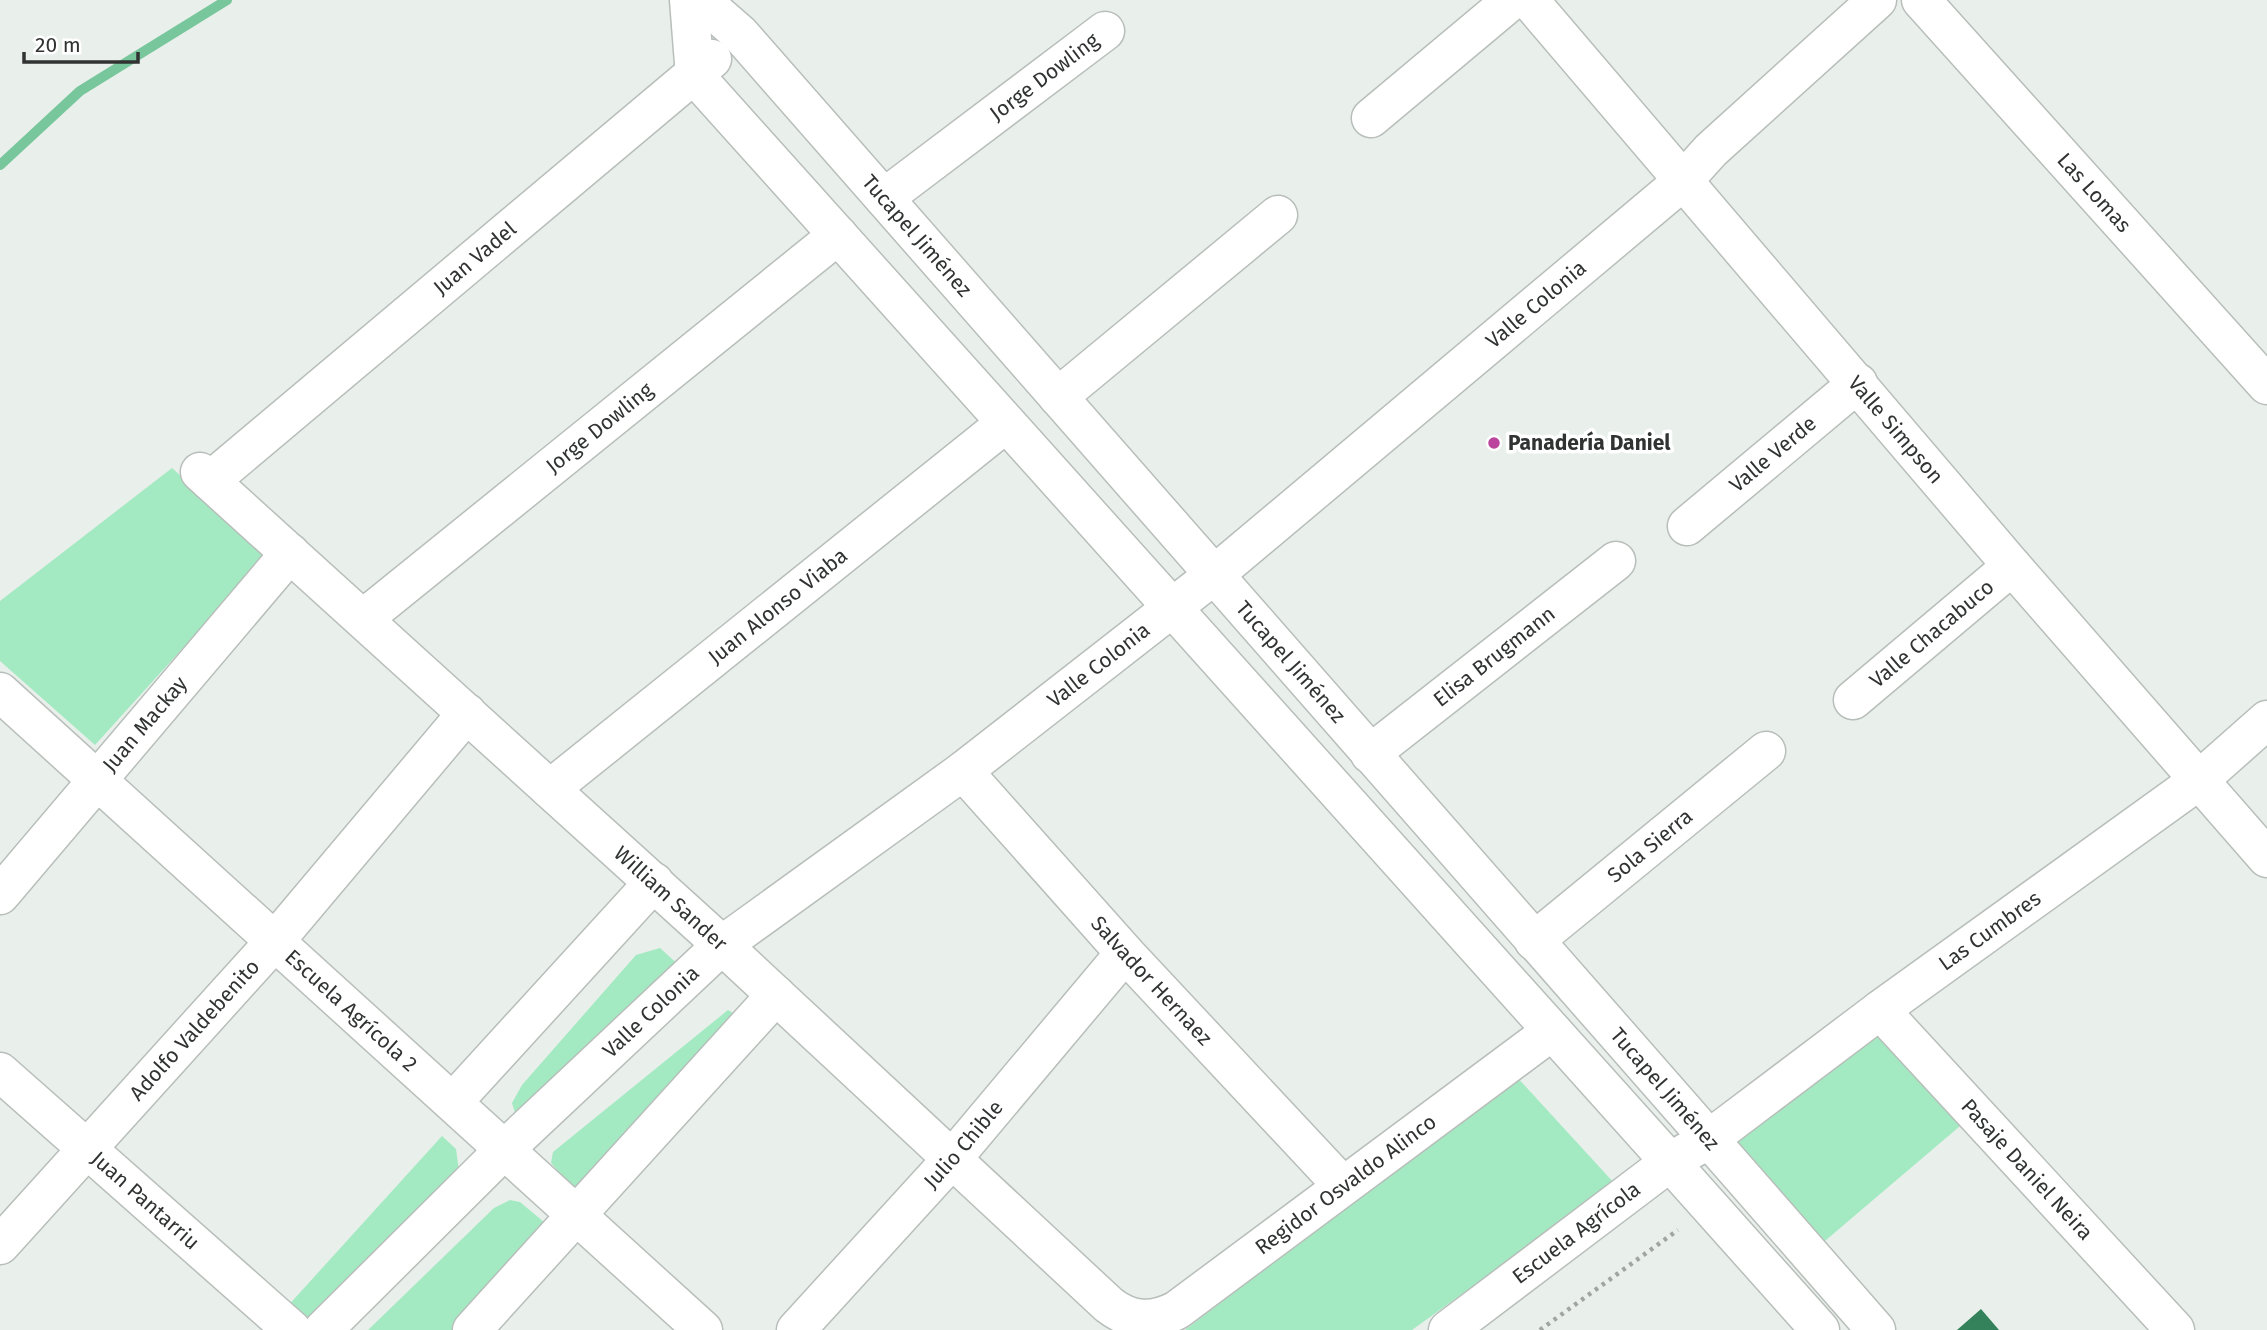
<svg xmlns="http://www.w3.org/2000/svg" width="2267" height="1330" font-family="'Fira Sans',sans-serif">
  <rect width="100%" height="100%" fill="#e9efeb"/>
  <!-- green -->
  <path fill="#a3eac2" d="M172,468L268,554L95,745L0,661V601Z
    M660,948L683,969L520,1112L515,1113L512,1103L522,1085L636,955Z
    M728,1010L735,1014L574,1189L551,1163L553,1152Z
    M1880,1021L1973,1115L1819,1246L1726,1142Z
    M1516,1076L1615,1184L1412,1330H1185Z
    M442,1136L456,1149L459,1171L299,1330H266Z
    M510,1200L520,1202L545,1223L462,1330H368L494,1208Z"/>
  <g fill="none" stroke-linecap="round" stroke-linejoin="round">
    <!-- stream -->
    <path stroke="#78c69c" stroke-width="10" d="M0,165L80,91L227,0"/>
  </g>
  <!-- building -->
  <path fill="#33825c" d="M1981,1309L1999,1330H1957Z"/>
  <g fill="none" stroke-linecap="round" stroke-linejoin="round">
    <!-- street casing -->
    <g stroke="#b8beba" stroke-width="41">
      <g id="street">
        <path d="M689,0L695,76L1670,1162"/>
        <path id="s1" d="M701,0L740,34L1709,1139L1880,1010L2198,781L2267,720"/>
        <path id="s2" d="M1529,0L2012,566L2267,858"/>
        <path id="s3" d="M1921,0L2267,385"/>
        <path d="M1371,118L1512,0"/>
        <path id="s4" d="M884,198L1105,31"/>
        <path d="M1058,397L1278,215"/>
        <path id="s5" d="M200,472L722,945L1109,1305C1131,1322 1152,1323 1177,1310L1552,1031"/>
        <path id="s6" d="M210,481L712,59"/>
        <path id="s7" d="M1687,526L1858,383"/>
        <path id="s8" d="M363,619L838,235"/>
        <path id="s9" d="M0,692L703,1330"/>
        <path id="s10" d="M1853,700L2012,566"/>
        <path id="s11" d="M1370,754L1616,561"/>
        <path id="s12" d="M963,771L1125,953L1342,1185"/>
        <path id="s13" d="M550,789L1006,423"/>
        <path id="s14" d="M0,895L290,553"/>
        <path id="s15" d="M1534,941L1766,751"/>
        <path id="s16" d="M1880,1010L2175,1330"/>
        <path id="s17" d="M0,1072L292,1330"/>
        <path d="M453,1102L654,882"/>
        <path id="s18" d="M0,1245L275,941L467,713"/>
        <path id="s19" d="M323,1330L505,1149L722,945L963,771L1214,575L1683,181L1711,150L1877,0"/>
        <path d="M472,1330L776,995"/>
        <path id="s20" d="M796,1330L952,1159L1125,953"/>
      </g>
    </g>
    <!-- secondary casing -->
    <g stroke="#b8beba" stroke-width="41">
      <g id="secondary">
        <path d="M1670,1162L1820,1330"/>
        <path id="s21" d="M1448,1330L1670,1162L1709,1139L1876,1330"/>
      </g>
    </g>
    <!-- path -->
    <path stroke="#a0a5a2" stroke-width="4.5" stroke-dasharray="3.5 5" stroke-linecap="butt" d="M1540,1330L1678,1230"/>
    <!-- street -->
    <use href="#street" stroke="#fff" stroke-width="38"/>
    <!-- secondary -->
    <use href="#secondary" stroke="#fff" stroke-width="38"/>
  </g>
  <!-- markers -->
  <circle fill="#bb459d" stroke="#fff" stroke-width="2.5" cx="1494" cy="443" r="7"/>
  <g text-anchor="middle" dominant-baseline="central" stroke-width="7" stroke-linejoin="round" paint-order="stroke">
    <!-- street labels -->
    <g font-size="21" fill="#313332" stroke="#fff">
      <text stroke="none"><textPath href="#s4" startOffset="201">Jorge Dowling</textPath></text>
      <text stroke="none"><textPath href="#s3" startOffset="259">Las Lomas</textPath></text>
      <text stroke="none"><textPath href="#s1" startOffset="320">Tucapel Jiménez</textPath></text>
      <text stroke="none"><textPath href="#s6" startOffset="346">Juan Vadel</textPath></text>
      <text stroke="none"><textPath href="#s19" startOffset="1591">Valle Colonia</textPath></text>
      <text stroke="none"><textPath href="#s8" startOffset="304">Jorge Dowling</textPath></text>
      <text stroke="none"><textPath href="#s2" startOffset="565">Valle Simpson</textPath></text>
      <text stroke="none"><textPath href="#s7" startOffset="112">Valle Verde</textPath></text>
      <text stroke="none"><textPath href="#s13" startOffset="292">Juan Alonso Viaba</textPath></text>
      <text stroke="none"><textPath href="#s10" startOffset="103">Valle Chacabuco</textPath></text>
      <text stroke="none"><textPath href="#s11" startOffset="158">Elisa Brugmann</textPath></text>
      <text stroke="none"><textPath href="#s1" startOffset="887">Tucapel Jiménez</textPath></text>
      <text stroke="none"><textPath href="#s19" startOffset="1024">Valle Colonia</textPath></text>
      <text stroke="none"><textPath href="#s14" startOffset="224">Juan Mackay</textPath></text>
      <text stroke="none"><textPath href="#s15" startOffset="150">Sola Sierra</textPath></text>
      <text stroke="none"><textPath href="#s5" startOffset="635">William Sander</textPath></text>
      <text stroke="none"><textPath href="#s1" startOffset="1871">Las Cumbres</textPath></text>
      <text stroke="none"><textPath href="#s12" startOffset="282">Salvador Hernaez</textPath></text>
      <text stroke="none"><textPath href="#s9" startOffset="474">Escuela Agrícola 2</textPath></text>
      <text stroke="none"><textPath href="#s19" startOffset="457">Valle Colonia</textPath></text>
      <text stroke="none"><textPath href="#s18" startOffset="290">Adolfo Valdebenito</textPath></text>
      <text transform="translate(1665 1089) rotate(49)">Tucapel Jiménez</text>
      <text stroke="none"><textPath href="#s20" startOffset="250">Julio Chible</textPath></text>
      <text stroke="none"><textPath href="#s16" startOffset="217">Pasaje Daniel Neira</textPath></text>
      <text stroke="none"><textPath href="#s5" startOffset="1516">Regidor Osvaldo Alinco</textPath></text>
      <text stroke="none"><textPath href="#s17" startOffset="194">Juan Pantarriu</textPath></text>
      <text stroke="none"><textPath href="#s21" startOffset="161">Escuela Agrícola</textPath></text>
    </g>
    <!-- poi labels -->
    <g font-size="21" font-weight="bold" fill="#313332" stroke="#fff" text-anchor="start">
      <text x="1508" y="443">Panadería Daniel</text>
    </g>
  </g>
  <!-- scale -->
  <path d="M24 52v10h114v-10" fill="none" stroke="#313332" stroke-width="3.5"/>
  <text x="35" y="52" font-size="21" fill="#313332" stroke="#ffffff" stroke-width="5" paint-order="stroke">20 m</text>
</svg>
